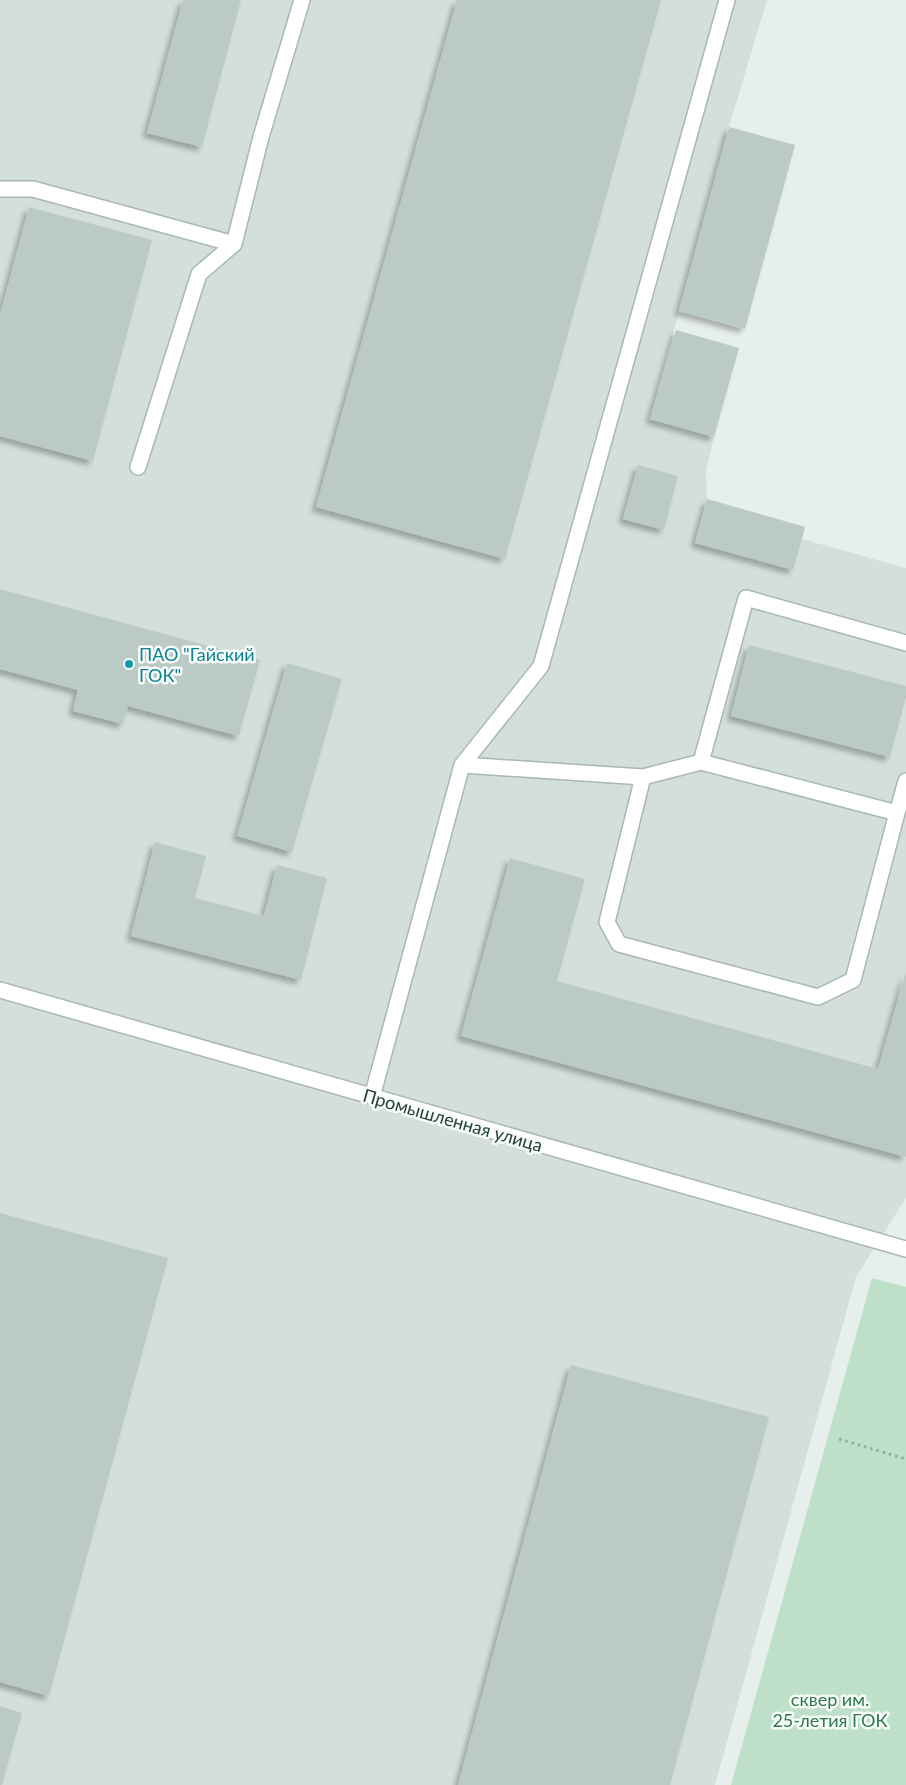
<svg xmlns="http://www.w3.org/2000/svg" width="906" height="1785" font-family="Lato,sans-serif">
  <defs>
    <filter id="shadow"><feDropShadow dx="-4.5" dy="4.5" stdDeviation="2.5" flood-color="#0004"/></filter>
  </defs>
  <rect width="100%" height="100%" fill="#e6efeb"/>
  <!-- built -->
  <path fill="#d4dfda" d="M0,0H767L729,127L650,419L714,437L706,471L707,499L805,527L802,539L906,568V1198L856,1277L715,1785H0Z"/>
  <!-- green -->
  <path fill="#bfe0c8" d="M872,1278L906,1287V1785H731Z"/>
  <!-- building -->
  <path fill="#bbcac4" filter="url(#shadow)" d="M183,0H241L202,147L147,133Z
    M457,0H661L505,559L316,507Z
    M729,127L795,145L745,329L679,311Z
    M29,207L152,240L93,461L0,436V315Z
    M676,330L739,348L714,437L650,419Z
    M638,465L678,476L664,530L623,519Z
    M707,499L805,527L793,570L695,543Z
    M0,589L260,660L239,736L128,706L123,724L73,711L78,690L0,669Z
    M749,645L906,686V697L890,757L731,716Z
    M287,663L342,679L292,852L237,836Z
    M155,842L206,856L195,898L264,916L277,865L327,878L301,980L131,936Z
    M510,858L585,879L557,981L878,1069L906,971V1157L461,1036Z
    M0,1213L168,1258L49,1696L0,1682Z
    M571,1365L769,1417L670,1785H458Z
    M0,1706L22,1713L2,1785H0Z"/>
  <g fill="none" stroke-linecap="round" stroke-linejoin="round">
    <!-- minor casing -->
    <g stroke="#a8b8b2" stroke-width="18">
      <path id="minor" d="M0,189H33L234,244
        M138,467L199,274L234,244L261,137L302,0
        M462,765L643,777L701,762L746,598L906,643
        M643,777L607,922L619,944L818,997L853,980L897,813L701,762
        M897,813L906,781
        M0,990L906,1249
        M372,1097L462,765L541,666L727,0"/>
    </g>
    <!-- path -->
    <path stroke="#86b3a5" stroke-width="3" stroke-dasharray="2.5 4" stroke-linecap="butt" d="M839,1439L906,1459"/>
    <!-- minor -->
    <use href="#minor" stroke="#fff" stroke-width="15"/>
  </g>
  <!-- markers -->
  <circle fill="#0f9aa8" stroke="#f7fbf9" stroke-width="2" cx="129" cy="664" r="5"/>
  <g text-anchor="middle" dominant-baseline="central" stroke-width="5" stroke-linejoin="round" paint-order="stroke">
    <!-- culture labels -->
    <g font-size="18" fill="#0d838f" stroke="#f7fbf9" text-anchor="start">
      <text x="139" y="654">ПАО "Гайский<tspan x="139" dy="21">ГОК"</tspan></text>
    </g>
    <!-- street labels -->
    <g font-size="18" fill="#24423a" stroke="#f7fbf9">
      <text transform="translate(453 1120) rotate(16)">Промышленная улица</text>
    </g>
    <!-- park labels -->
    <g font-size="18" fill="#2d7a4b" stroke="#f7fbf9">
      <text x="830" y="1699">сквер им.<tspan x="830" dy="21">25-летия ГОК</tspan></text>
    </g>
  </g>
</svg>
